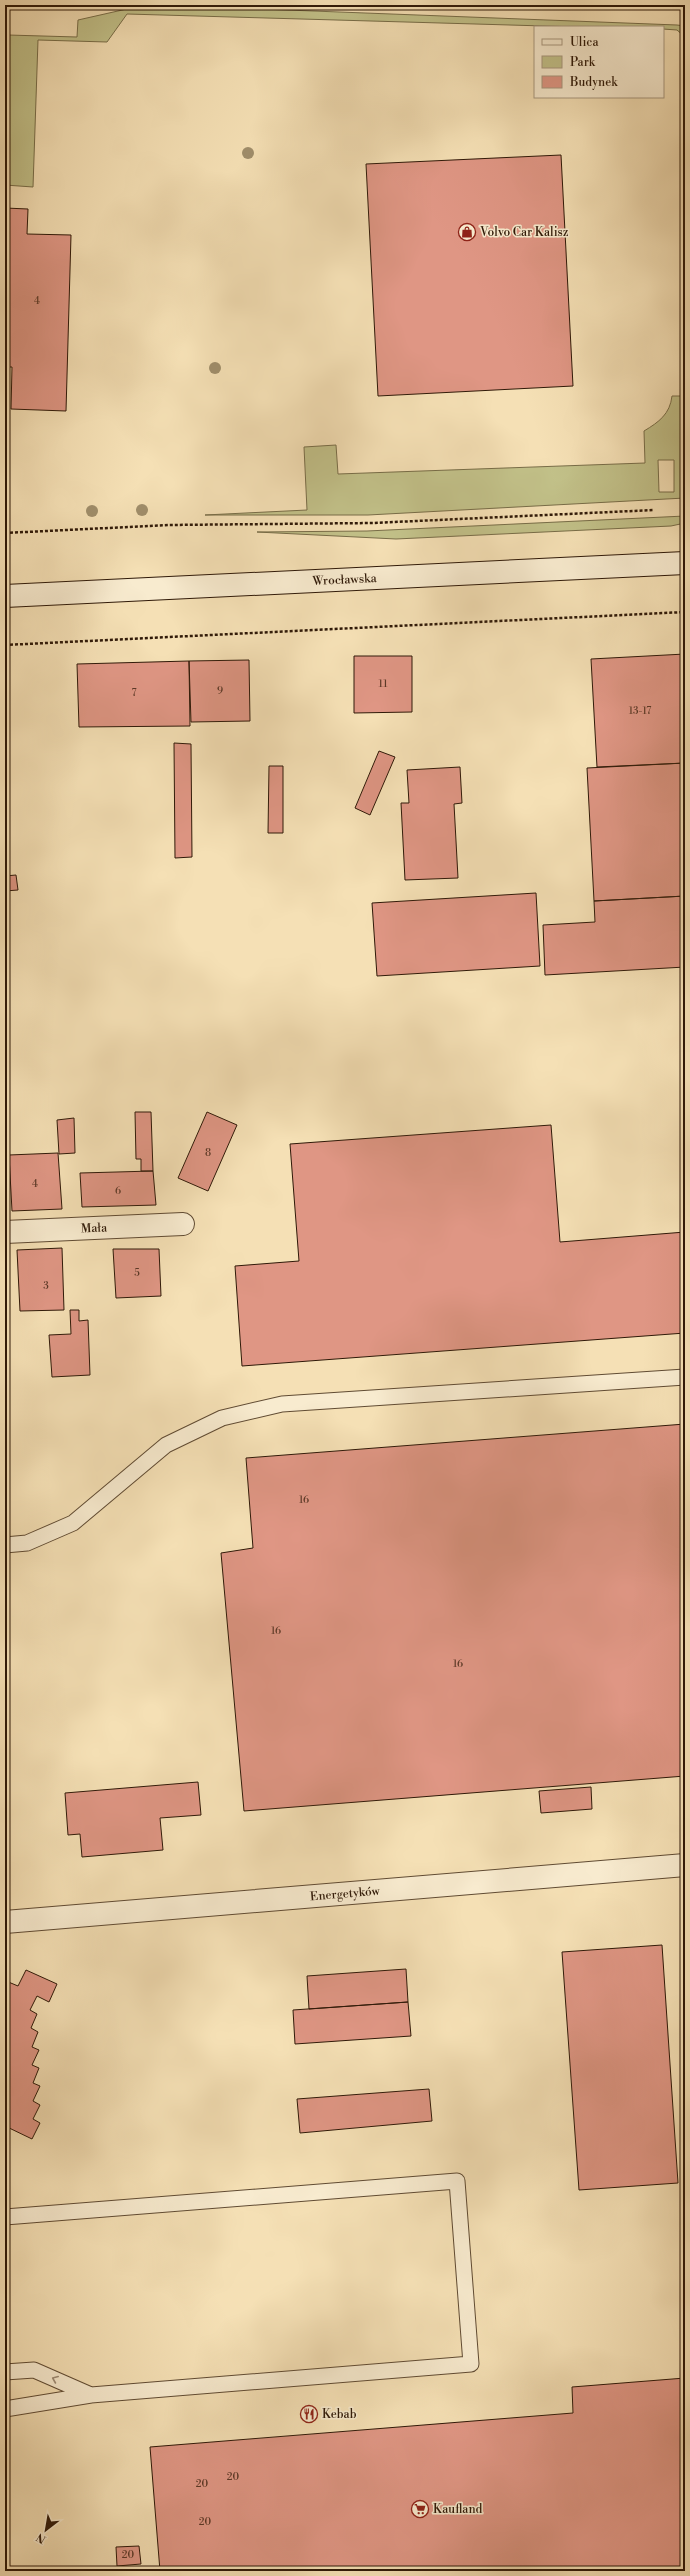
<svg xmlns="http://www.w3.org/2000/svg" width="690" height="2576" font-family="'Libre Bodoni',serif">
  <rect width="100%" height="100%" fill="#f5e0b5"/>
  <filter id="stains"><feTurbulence type="fractalNoise" baseFrequency=".005" numOctaves="4"/><feColorMatrix values="0 0 0 0 .2 0 0 0 0 .09 0 0 0 0 .02 0 0 0 .5 -.17"/></filter>
  <radialGradient id="worn" r=".72"><stop offset=".6" stop-color="#630" stop-opacity="0"/><stop offset="1" stop-color="#630" stop-opacity=".3"/></radialGradient>
  <!-- green -->
  <path fill="#c2c189" stroke="#786d48" fill-rule="evenodd" d="M157,5L677,25L685,26V37L677,30L663,29V27H579L127,14L107,42L38,40L33,187L5,185L8,35L77,37L78,20L140,6Z
    M672,396H685V498L368,515H205L307,510L304,447L336,445L338,474L645,463L644,431C659,422 670,414 672,396ZM658,460H674V492H659Z
    M685,516V523L671,526L396,539L257,532L367,531Z"/>
  <!-- building -->
  <path fill="#df9684" stroke="#2f1908" d="M561,155L573,386L378,396L366,164Z
    M5,208L28,209L27,234L71,235L66,411L11,409L12,367H5Z
    M685,654V763L597,767L591,659Z
    M354,656H412V712L354,713Z
    M249,660L250,721L191,722L189,661Z
    M189,661L190,726L79,727L77,664Z
    M174,743L191,744L192,857L175,858Z
    M379,751L395,757L370,815L355,808Z
    M685,763V896L594,901L587,768Z
    M269,766H283V833H268Z
    M460,767L462,803L454,804L458,878L405,880L401,803H409L407,770Z
    M16,875L18,890L5,891V876Z
    M536,893L540,966L377,976L372,903Z
    M685,896V967L545,975L543,925L595,922L594,901Z
    M135,1112H151L153,1171H141V1159H136Z
    M207,1112L237,1125L208,1191L178,1178Z
    M74,1118L75,1153L59,1154L57,1120Z
    M551,1125L560,1242L685,1232V1333L242,1366L235,1266L299,1261L290,1144Z
    M58,1153L62,1209L12,1211L9,1155Z
    M153,1171L156,1205L82,1207L80,1173Z
    M62,1248L64,1310L20,1311L17,1250Z
    M113,1249H159L161,1296L116,1298Z
    M70,1310H79V1321L88,1320L90,1375L52,1377L49,1335L71,1334Z
    M685,1424V1776L244,1811L221,1553L253,1548L246,1458Z
    M198,1782L201,1815L160,1818L163,1850L82,1857L80,1834L68,1835L65,1793Z
    M591,1787L592,1809L541,1813L539,1791Z
    M662,1945L678,2183L579,2190L562,1952Z
    M406,1969L408,2002L309,2009L307,1976Z
    M26,1970L57,1984L49,2002L37,1996L30,2010L37,2014L31,2028L38,2032L32,2047L39,2050L32,2065L39,2068L33,2083L40,2086L33,2101L40,2105L33,2119L40,2123L32,2139L5,2126V2117L9,2109L5,2107V2099L9,2092L5,2090V2081L9,2073L5,2072L7,2055L5,2054L7,2037L5,2036V1983L6,1981L18,1986Z
    M408,2002L411,2036L295,2044L293,2010Z
    M429,2089L432,2121L300,2133L297,2099Z
    M685,2378V2571H160L150,2447L573,2413L572,2387Z
    M139,2546L141,2564L117,2566L116,2547Z"/>
  <g fill="none" stroke-linecap="round" stroke-linejoin="round">
    <!-- lane casing -->
    <g stroke="#604b33" stroke-width="17">
      <path id="lane" d="M5,1545L27,1543L73,1523L166,1445L222,1418L282,1404L685,1377
        M5,2217L457,2181L471,2364L91,2395L5,2409
        M5,2372L34,2370L91,2395"/>
    </g>
    <!-- street casing -->
    <g stroke="#604b33" stroke-width="24">
      <g id="street">
        <path id="s1" d="M5,1232L183,1224"/>
        <path id="s2" d="M5,1922L685,1865"/>
      </g>
    </g>
    <!-- secondary casing -->
    <g stroke="#2f1908" stroke-width="24">
      <g id="secondary">
        <path id="s3" d="M5,596L685,563"/>
      </g>
    </g>
    <!-- path -->
    <path stroke="#2f1908" stroke-width="2.5" stroke-dasharray="3 2" stroke-linecap="butt" d="M5,533L169,525L373,523L654,510
      M5,645L685,612"/>
    <!-- lane -->
    <use href="#lane" stroke="#f8ebcf" stroke-width="15"/>
    <!-- street -->
    <use href="#street" stroke="#f8ebcf" stroke-width="22"/>
    <!-- secondary -->
    <use href="#secondary" stroke="#f8ebcf" stroke-width="22"/>
  </g>
  <!-- trees -->
  <g fill="#a08e6b">
    <circle cx="248" cy="153" r="6"/>
    <circle cx="215" cy="368" r="6"/>
    <circle cx="142" cy="510" r="6"/>
    <circle cx="92" cy="511" r="6"/>
  </g>
  <!-- one-way arrows -->
  <defs><path id="oneway-chevron" d="M-2-3.5L2.5 0L-2 3.5" fill="none" stroke-width="1.6" stroke-linecap="round" stroke-linejoin="round"/></defs>
  <use stroke="#9e8c75" href="#oneway-chevron" transform="translate(55 2379) rotate(-157)"/>
  <!-- icons -->
  <defs>
    <g id="shop-ring" transform="scale(0.9)"><circle r="9.5" fill="#f8ebcf" stroke="#8f2418" stroke-width="1.5"/><path d="M-5-2.5h2.3a2.7 3.5 0 0 1 5.4 0H5L5.5 6h-11ZM-1.5-2.5h3a1.5 2.3 0 0 0-3 0Z" fill="#8f2418"/></g>
    <g id="restaurant-ring" transform="scale(0.9)"><circle r="9.5" fill="#f8ebcf" stroke="#8f2418" stroke-width="1.5"/><path d="M-5-6h1v4h1v-4h1v4h1v-4h1v5L-1.5 .5V6h-2V.5L-5-1ZM5-6V6H3V1.5H1.5Q1.5-4 5-6Z" fill="#8f2418"/></g>
    <g id="supermarket-ring" transform="scale(0.9)"><circle r="9.5" fill="#f8ebcf" stroke="#8f2418" stroke-width="1.5"/><path d="M-6-5.5h2.5l.6 2H6L4.5 2H-2.5L-4.4-4H-6ZM-1.5 3.2a1.3 1.3 0 1 0 .1 0ZM3 3.2a1.3 1.3 0 1 0 .1 0Z" fill="#8f2418"/></g>
  </defs>
  <g fill-rule="evenodd">
    <use href="#shop-ring" x="467" y="232"/>
    <use href="#restaurant-ring" x="309" y="2414"/>
    <use href="#supermarket-ring" x="420" y="2509"/>
  </g>
  <g text-anchor="middle" dominant-baseline="central" stroke-width="3" stroke-linejoin="round" paint-order="stroke">
    <!-- number labels -->
    <g font-size="10" fill="#5b3827">
      <text x="37" y="301">4</text>
      <text x="383" y="684">11</text>
      <text x="220" y="691">9</text>
      <text x="134" y="693">7</text>
      <text x="640" y="711">13-17</text>
      <text x="208" y="1153">8</text>
      <text x="35" y="1184">4</text>
      <text x="118" y="1191">6</text>
      <text x="137" y="1273">5</text>
      <text x="46" y="1286">3</text>
      <text x="304" y="1500">16</text>
      <text x="276" y="1631">16</text>
      <text x="458" y="1664">16</text>
      <text x="233" y="2477">20</text>
      <text x="202" y="2484">20</text>
      <text x="205" y="2522">20</text>
      <text x="128" y="2555">20</text>
    </g>
    <!-- poi labels -->
    <g font-size="12" fill="#2f1908" stroke="#f8ebcf" text-anchor="start">
      <text x="480" y="232">Volvo Car Kalisz</text>
      <text x="322" y="2414">Kebab</text>
      <text x="433" y="2509">Kaufland</text>
    </g>
    <!-- street labels -->
    <g font-size="12" fill="#2f1908" stroke="#f8ebcf">
      <text stroke="none"><textPath href="#s3" startOffset="340">Wrocławska</textPath></text>
      <text stroke="none"><textPath href="#s1" startOffset="89">Mała</textPath></text>
      <text stroke="none"><textPath href="#s2" startOffset="341">Energetyków</textPath></text>
    </g>
  </g>
  <!-- margin -->
  <rect width="690" height="2576" fill="none" stroke="#f5e0b5" stroke-width="20"/>
  <rect x="6" y="6" width="678" height="2564" fill="none" stroke="#2f1908" stroke-width="2"/>
  <rect x="10" y="10" width="670" height="2556" fill="none" stroke="#2f1908"/>
  <!-- legend -->
  <rect x="534" y="26" width="130" height="72" fill="#f8ebcf" stroke="#a8977f"/>
  <rect x="542" y="39" width="20" height="6" fill="#f8ebcf" stroke="#a8977f"/>
  <text x="570" y="46" font-size="12" fill="#2f1908">Ulica</text>
  <rect x="542" y="56" width="20" height="12" fill="#c2c189" stroke="#a8977f"/>
  <text x="570" y="66" font-size="12" fill="#2f1908">Park</text>
  <rect x="542" y="76" width="20" height="12" fill="#df9684" stroke="#a8977f"/>
  <text x="570" y="86" font-size="12" fill="#2f1908">Budynek</text>
  <!-- north arrow -->
  <g transform="translate(46 2530) rotate(211)" stroke="#f8ebcf" stroke-width="3" paint-order="stroke">
  <path d="M0-3L7 15L0 10L-7 15Z" fill="#2f1908"/>
  <text y="-6" font-size="11" font-weight="bold" text-anchor="middle" fill="#2f1908">N</text>
  </g>
  <rect width="100%" height="100%" filter="url(#stains)"/>
  <rect width="100%" height="100%" fill="url(#worn)"/>
</svg>
